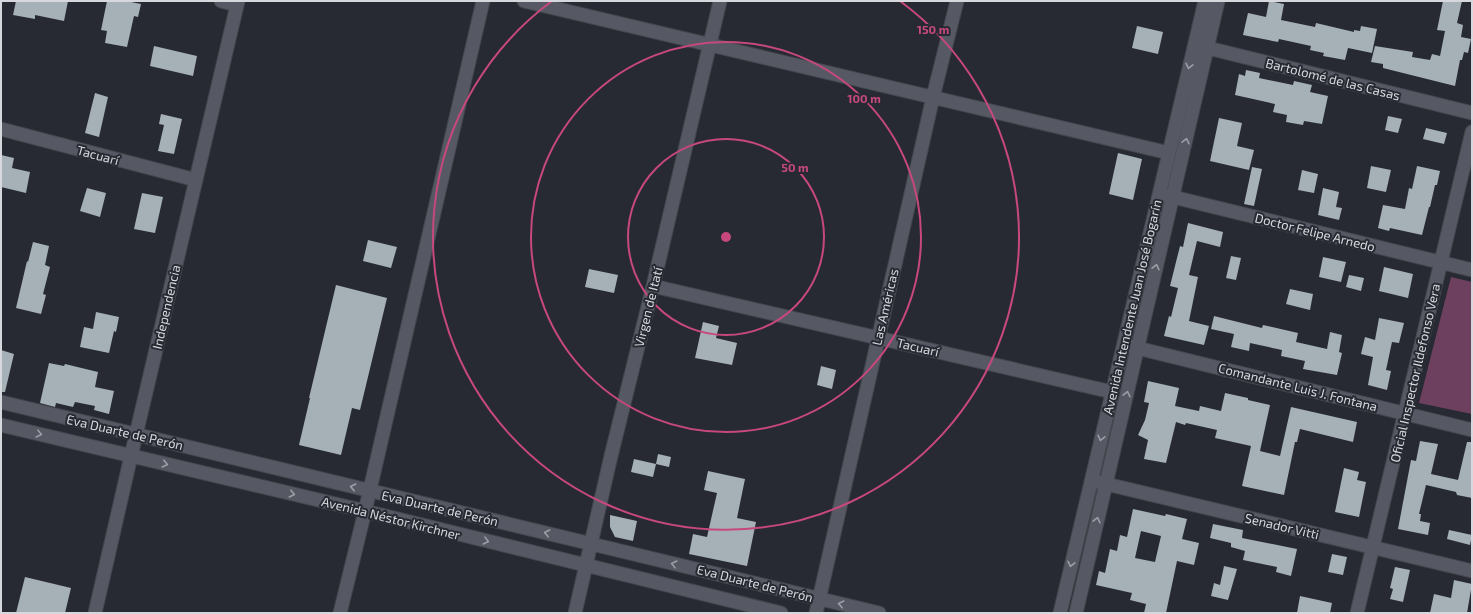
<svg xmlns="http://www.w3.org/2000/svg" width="1473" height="614" font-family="'Exo 2',sans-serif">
  <rect width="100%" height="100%" fill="#272a32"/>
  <!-- green -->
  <path fill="#6e405f" d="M1451,277L1472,282V414L1419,403Z"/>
  <!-- building -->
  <path fill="#a6b0b7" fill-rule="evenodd" d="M16,1H68L64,21L35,15V19L13,15Z
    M107,1H126L141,4L138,17L134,16L127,47L105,43L107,31L101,30Z
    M1269,1L1284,4L1281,20L1315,27L1316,23L1354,32V30L1360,31L1361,26L1377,29L1372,53L1348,48L1345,60L1323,56L1324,53L1310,50L1311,46L1279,39L1278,42L1243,35L1248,13L1266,17Z
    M1443,1H1462L1457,23L1463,25L1461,37L1471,39L1468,53L1464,52L1462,60H1460L1455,86L1383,68V64L1371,62L1375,46L1413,52L1412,57L1430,60L1432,54L1440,56L1445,31L1437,30Z
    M1137,26L1163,32L1158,54L1132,48Z
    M154,46L197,56L193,76L150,66Z
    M1246,70L1260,73L1259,78L1293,85L1294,81L1312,85L1310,92L1328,96L1322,124L1304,121L1303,125L1286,122L1287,115L1273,112L1275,104L1235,95L1239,74L1245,76Z
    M95,93L108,97L99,137L85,133Z
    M161,114L182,119L174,154L158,151L164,125L159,124Z
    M1388,116L1402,119L1398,133L1385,130Z
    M1219,118L1242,123L1237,146L1254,150L1249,170L1210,161Z
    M1426,128L1447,133L1444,144L1423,139Z
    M1118,153L1142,159L1133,200L1109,194Z
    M1,155L14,158L12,168L30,172L26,193L1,187Z
    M1371,166L1391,170L1386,192L1367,188Z
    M1417,166L1440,171L1437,185H1435L1430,207H1429L1422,235L1390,228L1389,231L1378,228L1383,205L1405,209L1409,188L1412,189Z
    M1252,167L1262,169L1254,206L1244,204Z
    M1302,170L1318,174L1314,193L1298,190Z
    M87,188L106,193L100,217L80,211Z
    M1323,188L1339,192L1336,207L1342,208L1339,220L1318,215Z
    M142,193L163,197L155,233L134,229Z
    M1188,223L1223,232L1220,247L1197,241L1189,275L1198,277L1189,321L1209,326L1204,345L1164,336L1169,316L1171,317L1178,288L1170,286L1180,246L1183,247Z
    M368,240L397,247L391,268L363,261Z
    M33,242L49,246L45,265L50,267L43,294L46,295L41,314L16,308L27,261L28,262Z
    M1231,256L1241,258L1236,280L1226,278Z
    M1323,257L1346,262L1341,282L1319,277Z
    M1384,267L1413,274L1408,298L1379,291Z
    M589,269L618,275L614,293L585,287Z
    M1349,275L1364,278L1361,291L1346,287Z
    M336,285L387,298L360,410L352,408L341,455L299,445L310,398H309Z
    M1290,289L1313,294L1310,310L1286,304Z
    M96,312L119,317L116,332L114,331L109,353L80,347L84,327L93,329Z
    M1214,316L1262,328L1263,325L1298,333L1296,342L1327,349L1330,332L1342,335L1339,352L1342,353L1337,375L1303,369L1305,361L1281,356L1282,350L1250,343L1249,351L1231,347L1234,334L1211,329Z
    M1379,318L1404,323L1399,343L1392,342L1386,370L1391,371L1387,390L1368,385L1373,357L1361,354L1365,337L1375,340Z
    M703,322L719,326L716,338L737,343L732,365L695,358Z
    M1,350L14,354L5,392H1Z
    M49,363L64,366L65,364L98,372L95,387L114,391L109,414L94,410L95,406L75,402L73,407L56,403L55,407L40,403Z
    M821,366L836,370L832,389L817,385Z
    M1148,381L1179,388L1175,406L1199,411L1200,406L1221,411L1225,393L1248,398V400L1270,405L1260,451L1280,456L1291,407L1357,422L1353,442L1300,429L1297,442H1295L1284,495L1242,486L1251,446L1215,438L1217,430L1186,423L1185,425L1176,422L1166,463L1144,459L1148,440L1138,435L1145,420L1149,403L1144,402Z
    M1420,441L1438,444L1431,474L1458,480L1467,442H1472V498L1457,495L1456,492L1426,485L1419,514H1421L1420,521L1430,523L1428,535L1398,529L1411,460L1416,461Z
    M658,454L671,457L669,467L656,464Z
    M634,459L656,464L653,477L631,472Z
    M1344,468L1359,472L1357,480L1366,482L1359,517L1335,512Z
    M708,471L745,479L737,518L756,522L747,566L689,554L693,534L707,537L717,493L704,490Z
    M1133,509L1165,516L1166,514L1187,519L1182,539L1199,543L1194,565L1177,561L1166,613H1144L1146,604L1130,600L1132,593L1096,585L1099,571L1105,573L1110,549L1117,551L1120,535L1127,537ZM1141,531L1161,536L1155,562L1135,558Z
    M610,515L637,521L633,541L615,537L610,527Z
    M1213,524L1243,530L1242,538L1297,549L1291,576L1276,572L1277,567L1243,560L1245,551L1231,547V543L1210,538Z
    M1449,530L1472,535L1470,545L1447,539Z
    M1332,554L1347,557L1343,575L1328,572Z
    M1224,566L1237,569L1228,600L1211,596L1214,583L1220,585Z
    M1395,567L1410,570L1403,602L1390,599L1393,589L1390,588Z
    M25,577L71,588L65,613H16Z
    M1454,580L1472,584L1467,613H1430L1434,594L1451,598Z
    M1300,596L1332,603L1330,613H1297Z"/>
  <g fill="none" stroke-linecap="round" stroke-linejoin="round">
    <!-- minor casing -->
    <g stroke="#43464d" stroke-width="15">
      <path id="minor" d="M221,1L237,5
        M524,1L1169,153
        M1200,46L1472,113
        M1,129L196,180
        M1165,195L1472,270
        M653,286L1112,392
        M1129,346L1472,430
        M1,402L879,613
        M1,425L365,511L781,613
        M1098,482L1472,571
        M95,613L131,456L238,1
        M340,613L365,511L483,1
        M575,613L611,456L653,286L720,1
        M816,613L933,97L957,1
        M1060,613L1205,1
        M1076,613L1218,1
        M1357,613L1472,132"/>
    </g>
    <!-- minor -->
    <use href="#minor" stroke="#565963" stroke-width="13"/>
  </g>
  <!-- one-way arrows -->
  <defs><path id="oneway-chevron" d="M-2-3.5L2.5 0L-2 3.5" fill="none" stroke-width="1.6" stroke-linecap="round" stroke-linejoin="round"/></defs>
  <g stroke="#9c9fa6">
    <use href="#oneway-chevron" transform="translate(1189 66) rotate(103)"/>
    <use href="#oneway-chevron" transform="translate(1186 141) rotate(-77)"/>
    <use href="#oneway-chevron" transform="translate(1156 267) rotate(-77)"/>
    <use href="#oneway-chevron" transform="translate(1127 394) rotate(-77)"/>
    <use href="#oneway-chevron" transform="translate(39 434) rotate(14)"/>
    <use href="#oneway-chevron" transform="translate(1101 438) rotate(103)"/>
    <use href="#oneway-chevron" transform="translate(165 464) rotate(13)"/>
    <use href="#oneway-chevron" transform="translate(353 487) rotate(-167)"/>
    <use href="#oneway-chevron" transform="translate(292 494) rotate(13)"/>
    <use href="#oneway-chevron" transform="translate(1097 520) rotate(-77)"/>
    <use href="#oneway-chevron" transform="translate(547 533) rotate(-167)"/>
    <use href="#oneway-chevron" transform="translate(486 541) rotate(14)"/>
    <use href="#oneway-chevron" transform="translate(674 564) rotate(-166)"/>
    <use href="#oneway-chevron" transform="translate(1071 564) rotate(103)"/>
    <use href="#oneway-chevron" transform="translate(841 604) rotate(-167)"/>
  </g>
  <!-- distance rings -->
  <g fill="none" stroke="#c7487c" stroke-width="2">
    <circle cx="726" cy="237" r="98"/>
    <circle cx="726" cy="237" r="195"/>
    <path d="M900 1A293 293 0 1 1 552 1"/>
  </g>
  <g text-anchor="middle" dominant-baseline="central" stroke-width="4" stroke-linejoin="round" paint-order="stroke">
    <!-- street labels -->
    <g font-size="13" fill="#d6d8dd" stroke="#272a32">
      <text transform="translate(1333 79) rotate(14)">Bartolomé de las Casas</text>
      <text transform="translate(98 155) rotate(15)">Tacuarí</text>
      <text transform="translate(1315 232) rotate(14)">Doctor Felipe Arnedo</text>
      <text transform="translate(166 307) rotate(-77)">Independencia</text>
      <text transform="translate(648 307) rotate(-76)">Virgen de Itatí</text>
      <text transform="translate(885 307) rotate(-77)">Las Américas</text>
      <text transform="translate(1132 307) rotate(-77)">Avenida Intendente Juan José Bogarín</text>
      <text transform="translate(918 347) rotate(13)">Tacuarí</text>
      <text transform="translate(1415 373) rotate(-77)">Oficial Inspector Ildefonso Vera</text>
      <text transform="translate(1298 387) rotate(14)">Comandante Luis J. Fontana</text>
      <text transform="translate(125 432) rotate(13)">Eva Duarte de Perón</text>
      <text transform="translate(440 508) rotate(13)">Eva Duarte de Perón</text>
      <text transform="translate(391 518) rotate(14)">Avenida Néstor Kirchner</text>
      <text transform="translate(1282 526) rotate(13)">Senador Vitti</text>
      <text transform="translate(755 583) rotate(14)">Eva Duarte de Perón</text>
    </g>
  </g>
  <circle cx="726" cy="237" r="6" fill="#c7487c" stroke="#272a32" stroke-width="2"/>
  <g font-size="12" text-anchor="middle" font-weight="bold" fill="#c7487c" stroke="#272a32" stroke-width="4" stroke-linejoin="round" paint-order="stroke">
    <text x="933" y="34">150 m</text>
    <text x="864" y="103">100 m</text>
    <text x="795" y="172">50 m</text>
  </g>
  <!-- border -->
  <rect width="1473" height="614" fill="none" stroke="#d6d8dd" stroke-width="4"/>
</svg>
